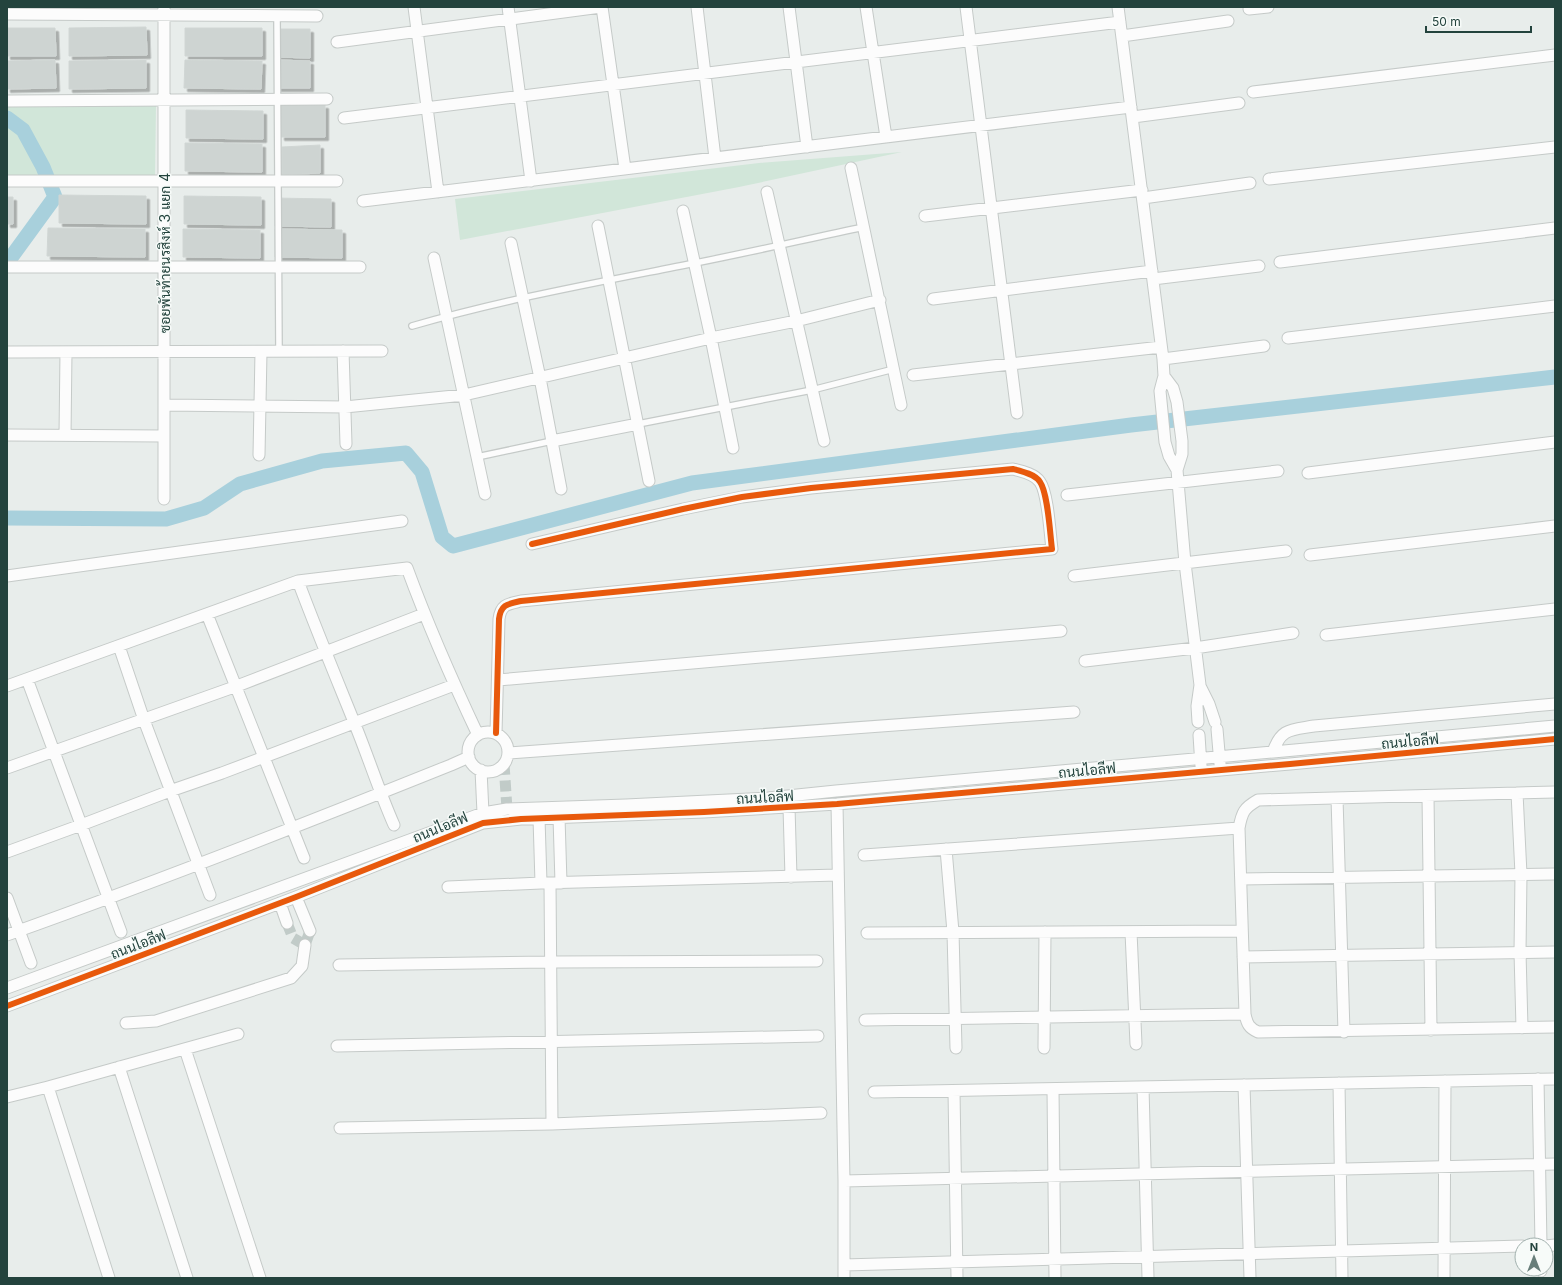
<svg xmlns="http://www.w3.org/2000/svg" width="1562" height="1285" font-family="Inter,Sarabun,sans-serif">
  <defs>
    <filter id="shadow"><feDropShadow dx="3.5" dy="3.5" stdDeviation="0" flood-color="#0004"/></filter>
  </defs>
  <rect width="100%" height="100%" fill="#e8edeb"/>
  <!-- green -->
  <path fill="#d1e6d9" d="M7,105L156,106L155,176L7,175Z
    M902,152L739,187L460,240L455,199L759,163Z"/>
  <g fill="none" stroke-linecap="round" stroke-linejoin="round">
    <!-- canal -->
    <path stroke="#a8d0dc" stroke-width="15" d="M7,118L23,130L43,167L55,197L7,263
      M7,518L166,519L204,508L240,484L322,461L406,453L422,472L442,537L453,546L692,483L1131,425L1555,377"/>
  </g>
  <!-- building -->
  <path fill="#ced4d2" stroke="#d0d6d4" filter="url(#shadow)" d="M146,27L147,55L69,56V28Z
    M7,28H55L56,56H7Z
    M185,28H262V56H185Z
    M275,29H310V58L275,57Z
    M55,60L56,88L7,89V61Z
    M146,60V88L69,89V61Z
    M185,60L262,61L261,89L184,88Z
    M276,60L310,61V88H275Z
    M281,105H325V137H281Z
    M186,110L263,111V139L186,138Z
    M185,143L262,144V172L185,171Z
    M320,145V173L282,175V147Z
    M59,195L146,196V224L59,223Z
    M184,196L261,197V225L184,224Z
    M7,197H13V224H7Z
    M275,198L331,199V227L275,226Z
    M48,228L145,229V257L47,256Z
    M183,229L260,230V258L183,257Z
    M275,229L342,230V258L275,257Z"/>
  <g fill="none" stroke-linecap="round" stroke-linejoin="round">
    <!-- minor-tunnel -->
    <path stroke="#c1cbc8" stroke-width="11" stroke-dasharray="11 5.5" stroke-linecap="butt" d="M504,764L507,809
      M287,923L293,938L305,945L310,931"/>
    <!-- service casing -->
    <g stroke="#c5cac8" stroke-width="8">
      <path id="service" d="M277,16L279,352
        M412,326C505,299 600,282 695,263C751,252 807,239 864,227
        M638,424L812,390L894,369
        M477,457L552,441"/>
    </g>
    <!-- minor casing -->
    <g stroke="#c5cac8" stroke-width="13">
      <path id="minor" d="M164,7V499
        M414,7L438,192
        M508,7L531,181
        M602,7L625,169
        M697,7L715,158
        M789,7L807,147
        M866,7L886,137
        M966,7L1017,413
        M1118,7L1163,359L1164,376L1160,391L1165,442L1169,456L1177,470
        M1249,9L1268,7
        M7,14L317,16
        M1122,36L1228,21
        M337,42L601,7
        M1253,92L1555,55
        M7,101L327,99
        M1133,117L1239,103
        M344,118L1120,22
        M851,168L901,405
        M1269,179L1555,147
        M7,181H337
        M767,192L824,441
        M1143,198L1250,183
        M363,201L1131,107
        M683,211L711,338L733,448
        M925,216L1142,190
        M598,226L649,481
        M511,243L540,378L561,489
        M434,258L485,494
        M1280,262L1555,228
        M7,267H360
        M1153,279L1259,266
        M933,299L1152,271
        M1288,338L1555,306
        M343,351L346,444
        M7,352L382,351
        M1163,359L1264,346
        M913,375L1161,347
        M1164,376L1173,388L1177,402L1182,441V454L1177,470L1185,563L1200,685L1197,706L1198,722
        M164,405L345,407L464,395L711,338L796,321L880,300
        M7,435L164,436
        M65,435L66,352
        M552,441L638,424
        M259,455L261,352
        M1308,473L1555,442
        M1067,495L1278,471
        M1310,555L1555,526
        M7,576L402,521
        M1074,576L1286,551
        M298,581C316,629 335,675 354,722C368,756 379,791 394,825
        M207,614L304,858
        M1326,635L1555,609
        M119,646L144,720L210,895
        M1085,661L1195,648L1293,633
        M27,679L121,932
        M498,680L1061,631
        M7,686L298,581L407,568C428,625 452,680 478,735
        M1200,686L1209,704L1215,722
        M1217,729L1220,764
        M468 752a20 20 0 1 1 40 0a20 20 0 1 1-40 0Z
        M496,733L499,619C501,604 508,604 521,601L1052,549C1050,534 1048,493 1040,482C1035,474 1021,471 1013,469L811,488L742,497L683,509L532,544
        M1199,735L1201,766
        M1273,752C1281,728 1291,730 1314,726L1555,704
        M509,753L1074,712
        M7,768L237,686L424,614
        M481,770L483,813
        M1555,792L1258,800C1244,808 1242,812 1239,828L1245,1014C1247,1024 1249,1028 1258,1032L1555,1027
        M1517,793L1521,874L1520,952L1522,1028
        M1428,796L1431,1030
        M1337,798L1344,1032
        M837,804L844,1181V1278
        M789,807L791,877
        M559,817L561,883
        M539,818L541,883
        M946,849L953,932L956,1048
        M7,852L81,825L170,791L222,773L454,685
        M864,855L1239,828
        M1242,879L1555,874
        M550,883L552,1124
        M448,887L541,883L838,875
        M296,897L310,931
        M7,898L31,963
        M280,903L287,923
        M1131,932L1136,1044
        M867,933L1242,931
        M7,935C156,882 304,824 451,765L469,757
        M1243,957L1555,952
        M339,965L551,962L817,961
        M7,988L483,813L507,809L626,805L768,798L836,791L1273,752L1555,726
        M7,1006L296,897L483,823L521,819L704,812L837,804L1290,764L1555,739
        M865,1020L1245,1014
        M126,1023L156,1021L291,978L302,966L305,945
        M337,1046L818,1036
        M1044,1048L1045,932
        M185,1049L260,1278
        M119,1067L187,1278
        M1538,1079L1541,1245
        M1339,1083L1342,1278
        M1244,1085L1250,1278
        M48,1087L109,1278
        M1143,1087L1148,1278
        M1053,1089L1055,1278
        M954,1091L957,1278
        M874,1092L1555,1079
        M7,1097L48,1087L238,1034
        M340,1128L552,1124L821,1113
        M844,1181L1555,1164
        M1546,1246L1555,1245
        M844,1265L1522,1246
        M1541,1269V1271
        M1444,1277L1445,1081"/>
    </g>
    <!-- service -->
    <use href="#service" stroke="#fcfcfc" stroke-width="5.5"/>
    <!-- minor -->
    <use href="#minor" stroke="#fcfcfc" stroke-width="11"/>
    <!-- cycleway casing -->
    <g stroke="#f7fbf9" stroke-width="8">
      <path id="cycleway" d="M496,733L499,619C501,604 508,604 521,601L1052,549C1050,534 1048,493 1040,482C1035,474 1021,471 1013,469L811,488L742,497L683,509L532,544
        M7,1006L296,897L483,823L521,819L704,812L837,804L1290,764L1555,739"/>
    </g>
    <!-- cycleway -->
    <use href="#cycleway" stroke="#e8590c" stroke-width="6"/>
  </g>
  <g text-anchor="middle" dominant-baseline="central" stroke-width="3" stroke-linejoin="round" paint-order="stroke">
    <!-- street labels -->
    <g font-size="14" fill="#23433d" stroke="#f7fbf9">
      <text transform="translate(164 253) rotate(-90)">ซอยพันท้ายนรสิงห์ 3 แยก 4</text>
      <text transform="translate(1410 741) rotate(-5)">ถนนไอลีฟ</text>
      <text transform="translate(1087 770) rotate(-5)">ถนนไอลีฟ</text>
      <text transform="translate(765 797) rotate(-3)">ถนนไอลีฟ</text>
      <text transform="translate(440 827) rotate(-22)">ถนนไอลีฟ</text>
      <text transform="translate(138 944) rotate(-21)">ถนนไอลีฟ</text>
    </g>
  </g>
  <!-- border -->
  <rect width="1562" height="1285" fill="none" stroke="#23433d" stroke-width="16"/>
  <!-- north arrow -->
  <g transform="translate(1534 1257)"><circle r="19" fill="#f7fbf9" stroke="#a2b1ae"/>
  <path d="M0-3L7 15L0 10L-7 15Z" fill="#687e7a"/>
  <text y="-6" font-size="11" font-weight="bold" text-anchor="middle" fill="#23433d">N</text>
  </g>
  <!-- scale -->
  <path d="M1426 26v6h105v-6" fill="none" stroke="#23433d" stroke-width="2"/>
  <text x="1432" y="26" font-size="12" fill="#23433d" stroke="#f7fbf9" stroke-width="3" paint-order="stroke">50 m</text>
</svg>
